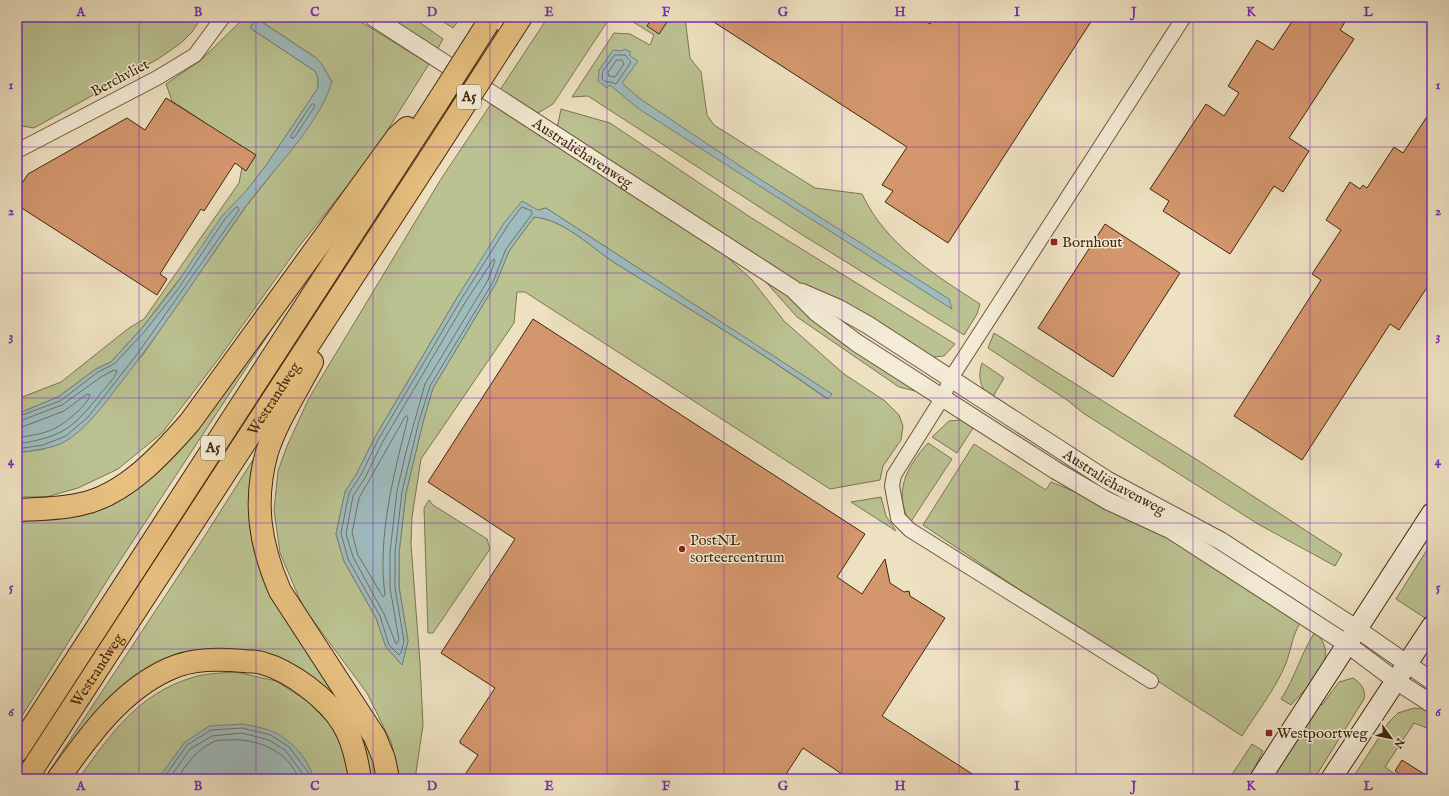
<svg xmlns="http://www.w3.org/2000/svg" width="1449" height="796" font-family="'IM FELL English',serif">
  <rect width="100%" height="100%" fill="#eee1c1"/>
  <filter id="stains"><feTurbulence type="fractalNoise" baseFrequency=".005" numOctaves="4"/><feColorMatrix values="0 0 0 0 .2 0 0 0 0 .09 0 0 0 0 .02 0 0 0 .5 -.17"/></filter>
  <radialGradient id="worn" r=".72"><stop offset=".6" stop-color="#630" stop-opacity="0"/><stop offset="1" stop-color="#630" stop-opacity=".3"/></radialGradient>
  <!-- green -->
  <path fill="#bbc291" stroke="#7e754e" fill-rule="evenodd" d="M17,17H202L192,32L181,43L158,59L34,128L22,126L17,123Z
    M245,17H353L429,64L372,155L297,249L217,361L162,433L118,469L78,488L46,497H17V453L44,449L142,356L247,205L268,179L332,82L321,63L316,58L256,18L250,28L315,71L318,77V88L267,164L142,328L111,362L96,369L58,397L17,414V399L61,382L129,328L144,319L239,183L244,157L204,122L172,101L166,84L201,60Z
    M388,17H412L443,39L437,50Z
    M436,17H461L453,28Z
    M548,17H616L609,19L553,104L538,113L500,90Z
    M625,17H685L690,58L701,72L707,115L714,125L815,188L862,194C886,245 935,275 980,304L977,314L964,335L801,234L588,96L572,97L614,33L630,34L650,45L654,35Z
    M491,104L724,254L752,280L784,321L844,374L885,401L899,415L903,426L901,440L883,466L880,480L830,489L525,292H517L514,323L421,459L412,517L411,544L420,663L423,725L415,779H400L391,742L367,693L303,607L280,553L274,510L278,471L287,446L309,398L441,179ZM546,208L831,394L827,399C759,350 686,307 615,263C590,247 565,220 534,217L509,251L496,283L433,388L423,422L406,493L399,553V587L408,641L402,665L386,647L376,618L344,561L336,534L345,492L357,473L374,439L458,296L538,210Z
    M561,109L610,123L750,217L955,344L944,356L921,358L889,340L557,128Z
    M757,272L919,392L899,387L797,317Z
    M302,283L108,579L17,724V517L134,488Z
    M994,333L1202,463L1342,554L1335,566L1258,524L1083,413L1067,400L988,348Z
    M982,363L1004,378L991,400C981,388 977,378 982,363Z
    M960,420L975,425L957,453L932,437L949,421Z
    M270,433L254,529L375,757L377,779H370L362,749L280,662L161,665L52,779H44L199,545Z
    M928,443L952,459L910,523C893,492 906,468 928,443Z
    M974,444L1046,490L1051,482L1125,512L1176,542L1300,623C1291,638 1291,654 1283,670C1273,692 1255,715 1242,736L1075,627L923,525Z
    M881,497L886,516L896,531L851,502Z
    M429,500L433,505L487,539L490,549L433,633H428L424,508Z
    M1432,542V607L1425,618L1396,599Z
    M1315,632C1343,658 1308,685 1291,705L1281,699C1295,678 1301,653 1315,632Z
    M236,672L276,681L306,700L331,725L347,757L351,779H78C112,733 137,694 194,677C207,673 223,673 236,672Z
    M1353,678C1361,683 1366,689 1364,699L1314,779H1270L1319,704L1322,705L1339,682Z
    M1414,708L1432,710V730L1414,723L1385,767L1402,779H1352L1389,722L1398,713Z
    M1252,744L1263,751L1249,779H1229Z"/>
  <!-- water -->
  <path fill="#9ebbbd" stroke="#798076" d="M256,18L316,58L321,63L332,82C317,128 274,168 246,206C205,264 166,325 122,381C106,401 91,424 69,439C55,449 34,450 17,453V414L58,397L96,369L111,362L142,328L175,286L222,216L247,190L267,164L318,88V77L315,71L250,28Z
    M624,49L631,52L629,55L638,61L622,83L639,98L755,176L949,299L952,309L639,109L610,85L607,88L598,81L599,70L613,50L622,51Z
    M522,201L538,210L546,208L832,394L828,399C759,350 686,307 615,263C590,247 564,219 534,217L509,251L496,283L433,388L423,422L406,493L399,553V587L408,641L402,665L386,647L376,618L344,561L336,534L345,492L357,473L374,439L458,296L504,223Z
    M243,724C252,726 265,728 274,732C292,741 309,760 314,779H158L184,743L209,726Z"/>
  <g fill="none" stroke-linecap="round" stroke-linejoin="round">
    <!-- shore -->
    <path stroke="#707264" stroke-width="1" d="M615,55H625L631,62L616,84L611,82H606L602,79L603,71Z
      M617,60H622L624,64L615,77L609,76L608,73Z
      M312,104H314L315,106L294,138H291V136Z
      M522,207L532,211V214L506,249L493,282L430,386L419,421L402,492L395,552V588L404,641L401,653L399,655L389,645L380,616L348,559L341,533L349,493L361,475L378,440L462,298L508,225Z
      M494,259L495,261L488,280L425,384L406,452L397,491L390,552V588L399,640L396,644L384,614L353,557L346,534L353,496L365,478L382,443L466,301Z
      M407,416L408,418C394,473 377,538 385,595L383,597L358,555L352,533L359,498L405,417Z
      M17,417L60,401L98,372L114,364L145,331L178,289L225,219L236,207H238L239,210L138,353L88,417L66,436L43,445L17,449
      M17,422L62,405L101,377L114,370L117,371C115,378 106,387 101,393C73,429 62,437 17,444
      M17,429L64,411L87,394L90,395C88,401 82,408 77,412C55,432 46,433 17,438
      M163,779L187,745L211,730L242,728L271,735L289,747L308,772L310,779
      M169,779L190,749L212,736L242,733L269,740L285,750L303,774L305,779
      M177,779C187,764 196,750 213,742C217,740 223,740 228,740C256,738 288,750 299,779"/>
  </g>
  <!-- building -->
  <path fill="#d3966d" stroke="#42280c" d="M653,17H659L667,22L659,34L647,26Z
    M706,17H919L930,24L934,17H1094L948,243L885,202L893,191L882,185L907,147Z
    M1295,17H1348L1340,30L1354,39L1289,138L1309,151L1283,192L1274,186L1230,254L1163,211L1169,201L1150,189L1206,104L1224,116L1239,93L1228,86L1257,40L1273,50Z
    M166,98L256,155L246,171L235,163L204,211L201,209L160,274L167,279L157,295L17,205V191L28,174L127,118L145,130Z
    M1432,109V288L1428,286L1399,330L1390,324L1302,460L1234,416L1321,280L1312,274L1341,230L1326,220L1350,182L1360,189L1363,185L1367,188L1394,147L1403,153Z
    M1105,224L1180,273L1113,377L1038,328Z
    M533,319L865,534L837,577L862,594L885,559L890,583L904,592L909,591L910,596L945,618L882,716L980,779H839L842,774L803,748L783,779H462L478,755L460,743V741L495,688L441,653L515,539L428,482Z
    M1402,760L1432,779H1407L1395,771Z"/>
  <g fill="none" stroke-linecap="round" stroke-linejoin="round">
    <!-- minor casing -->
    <g stroke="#6d5639" stroke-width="16">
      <path id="minor" d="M17,151L157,78L195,55L223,17
        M1151,681L910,530L898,518L892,486L894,475L943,397L951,378L1184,17"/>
    </g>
    <!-- tertiary casing -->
    <g stroke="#6d5639" stroke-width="19">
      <g id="tertiary">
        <path id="s1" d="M373,17L793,289L817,313L857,343L1055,470L1108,501L1171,530L1347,644L1395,680L1432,704"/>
        <path id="s2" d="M801,292L838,308L868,325L1107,480L1221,541L1357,629L1432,681"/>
      </g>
    </g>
    <!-- secondary casing -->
    <g stroke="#42280c" stroke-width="22">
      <path id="secondary" d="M1260,779L1432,513
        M1331,779L1432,626"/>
    </g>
    <!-- motorway casing -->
    <g stroke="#42280c" stroke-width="24">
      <g id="motorway">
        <path d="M508,37L521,17"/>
        <path d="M312,362C297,391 277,421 267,452C253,502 260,545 280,591L375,737L384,759L388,779"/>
        <path d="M17,510C38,509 61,509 81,504C125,495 162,454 190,422L397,137L407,128"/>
        <path d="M17,751L437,103"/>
        <path id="s3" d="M26,779L430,158"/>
        <path d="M58,779C88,737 120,691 169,669C193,658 219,659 244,661C250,662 257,661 262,663C291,671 328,699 343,724C353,740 357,760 360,779"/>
      </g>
    </g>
    <!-- minor -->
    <use href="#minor" stroke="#f4ecd7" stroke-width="14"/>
    <!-- tertiary -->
    <use href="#tertiary" stroke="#f4ecd7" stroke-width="17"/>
    <!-- secondary -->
    <use href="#secondary" stroke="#f4ecd7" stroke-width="20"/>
    <!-- motorway -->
    <use href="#motorway" stroke="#e7c080" stroke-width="22"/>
    <!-- motorway-bridge casing -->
    <g stroke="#42280c" stroke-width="24" stroke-linecap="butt">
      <path id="motorway-bridge" d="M437,103L488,23
        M430,158L508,37"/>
    </g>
    <!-- motorway-bridge -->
    <use href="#motorway-bridge" stroke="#e7c080" stroke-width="22"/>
  </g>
  <!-- grid -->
  <path fill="none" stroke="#7b2cbf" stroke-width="1" stroke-opacity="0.55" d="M139,17V779M256,17V779M373,17V779M490,17V779M607,17V779M724,17V779M842,17V779M959,17V779M1076,17V779M1193,17V779M1310,17V779M17,147H1432M17,273H1432M17,398H1432M17,523H1432M17,649H1432"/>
  <!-- markers -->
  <g fill="#8f2418" stroke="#f4ecd7" stroke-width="1.5">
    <rect x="1050" y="238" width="8" height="8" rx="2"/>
    <circle cx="682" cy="549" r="4"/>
    <rect x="1265" y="729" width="8" height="8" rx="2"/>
  </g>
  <g text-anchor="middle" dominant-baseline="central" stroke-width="3" stroke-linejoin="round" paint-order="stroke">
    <!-- shield labels -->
    <g fill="#f4ecd7" stroke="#776349" stroke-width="1">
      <rect x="457" y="85" width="24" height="24" rx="3"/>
      <rect x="201" y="436" width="24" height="24" rx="3"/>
    </g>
    <g font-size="14" font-weight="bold" fill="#42280c">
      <text x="469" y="97">A5</text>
      <text x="213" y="448">A5</text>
    </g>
    <!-- street labels -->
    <g font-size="15" fill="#42280c" stroke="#f4ecd7">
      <text transform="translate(120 78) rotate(-28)">Berchvliet</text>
      <text stroke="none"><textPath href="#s1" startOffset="250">Australiëhavenweg</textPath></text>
      <text stroke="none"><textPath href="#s3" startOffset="454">Westrandweg</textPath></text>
      <text stroke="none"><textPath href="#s2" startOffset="367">Australiëhavenweg</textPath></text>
      <text stroke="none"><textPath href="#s3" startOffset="130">Westrandweg</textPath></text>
    </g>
    <!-- poi labels -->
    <g font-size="15" fill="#42280c" stroke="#f4ecd7" text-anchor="start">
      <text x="1062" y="242">Bornhout</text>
      <text x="690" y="540">PostNL<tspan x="690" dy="17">sorteercentrum</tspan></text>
      <text x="1277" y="733">Westpoortweg</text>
    </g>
  </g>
  <!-- margin -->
  <rect width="1449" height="796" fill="none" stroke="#eee1c1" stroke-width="44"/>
  <!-- north arrow -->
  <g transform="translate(1391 738) rotate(123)" stroke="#f4ecd7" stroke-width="3" paint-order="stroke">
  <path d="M0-3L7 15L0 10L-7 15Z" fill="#42280c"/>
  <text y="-6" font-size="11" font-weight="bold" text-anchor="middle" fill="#42280c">N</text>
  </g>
  <rect x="22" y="22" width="1405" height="752" fill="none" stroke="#7b2cbf" stroke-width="1.5"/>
  <g font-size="13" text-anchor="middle" font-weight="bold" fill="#7b2cbf">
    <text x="81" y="16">A</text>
    <text x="198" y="16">B</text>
    <text x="315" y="16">C</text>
    <text x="432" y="16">D</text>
    <text x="549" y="16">E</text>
    <text x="666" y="16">F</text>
    <text x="783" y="16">G</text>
    <text x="900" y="16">H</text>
    <text x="1017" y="16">I</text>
    <text x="1134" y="16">J</text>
    <text x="1251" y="16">K</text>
    <text x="1368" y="16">L</text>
    <text x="11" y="89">1</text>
    <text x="1438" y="89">1</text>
    <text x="11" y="215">2</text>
    <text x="1438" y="215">2</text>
    <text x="11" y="340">3</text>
    <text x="1438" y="340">3</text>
    <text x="11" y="465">4</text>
    <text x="1438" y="465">4</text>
    <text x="11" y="591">5</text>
    <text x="1438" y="591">5</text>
    <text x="11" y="716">6</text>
    <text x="1438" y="716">6</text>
    <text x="81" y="790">A</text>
    <text x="198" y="790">B</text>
    <text x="315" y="790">C</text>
    <text x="432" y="790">D</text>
    <text x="549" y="790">E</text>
    <text x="666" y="790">F</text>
    <text x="783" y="790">G</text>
    <text x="900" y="790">H</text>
    <text x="1017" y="790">I</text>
    <text x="1134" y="790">J</text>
    <text x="1251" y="790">K</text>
    <text x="1368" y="790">L</text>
  </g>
  <rect width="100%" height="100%" filter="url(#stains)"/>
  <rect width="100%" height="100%" fill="url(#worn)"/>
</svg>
